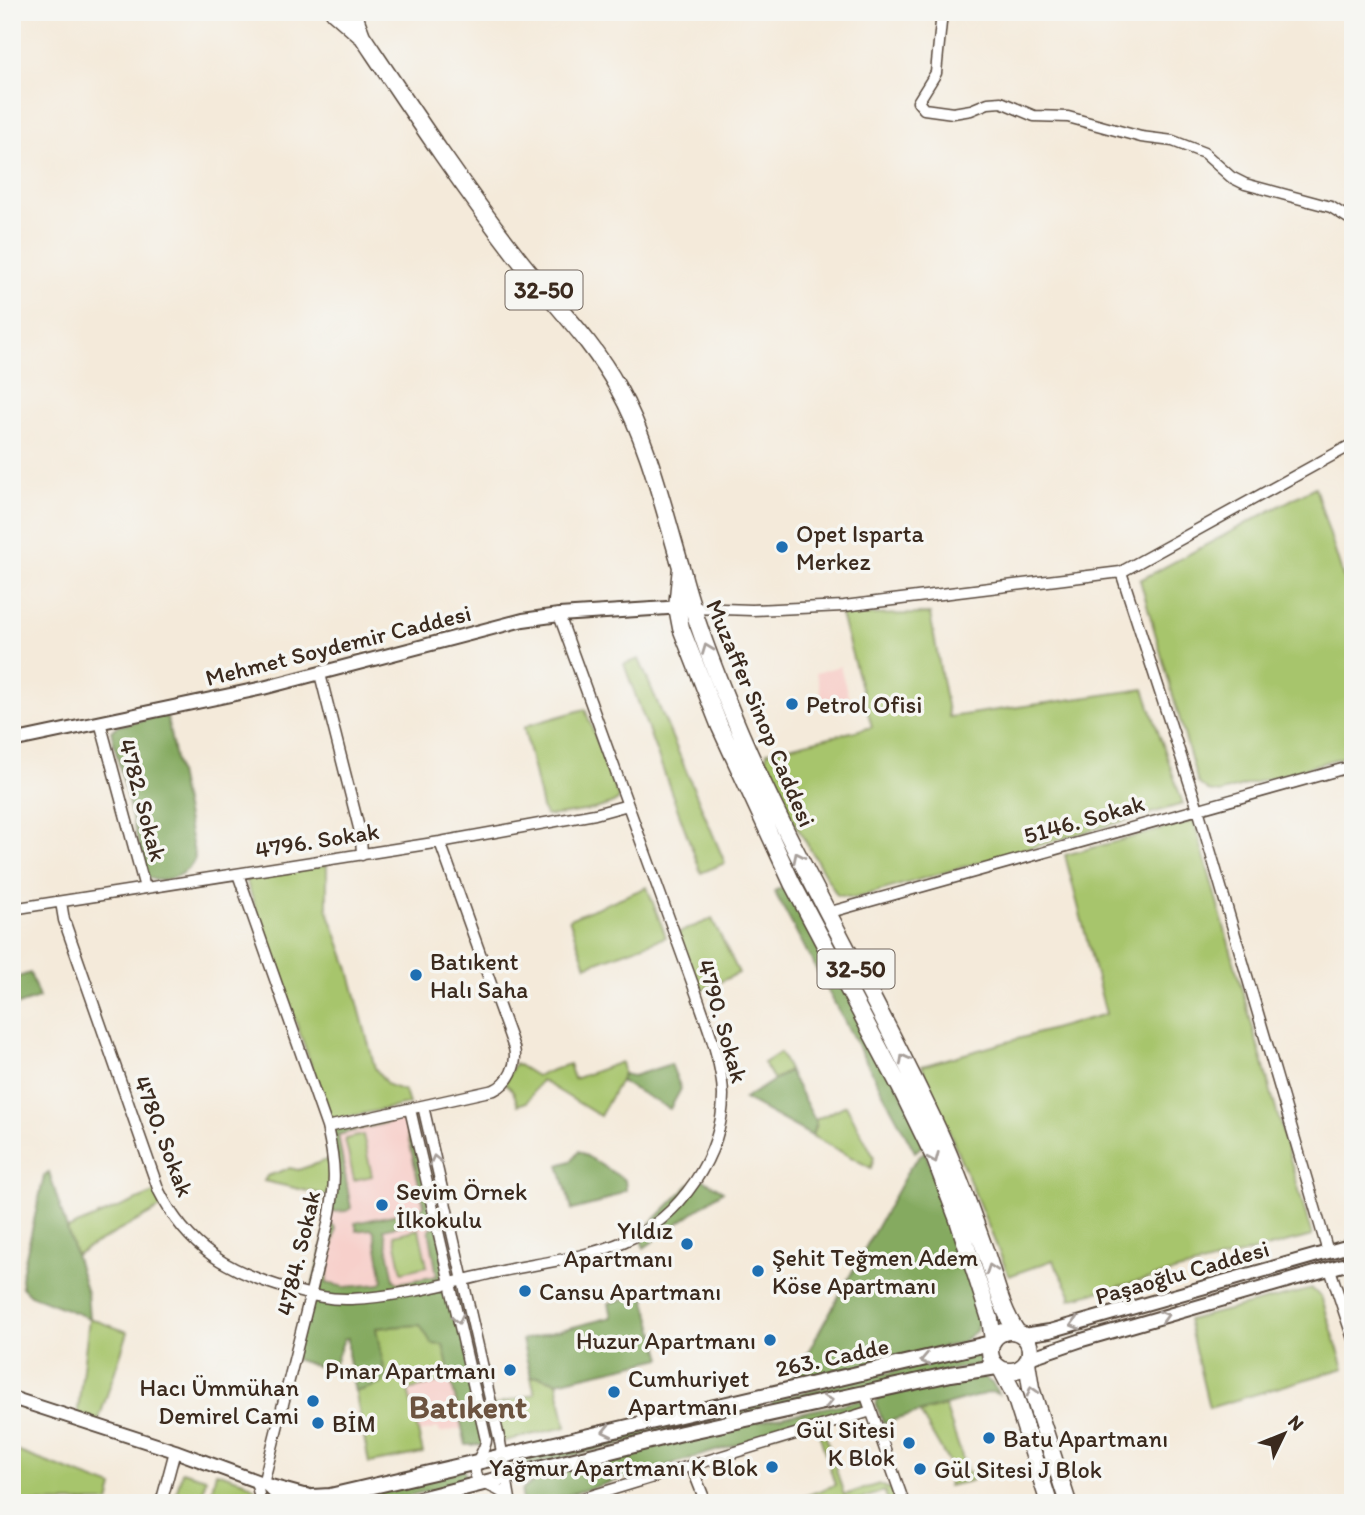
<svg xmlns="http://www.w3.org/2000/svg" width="1365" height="1515" font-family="Itim,sans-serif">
  <rect width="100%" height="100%" fill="#f6f6f2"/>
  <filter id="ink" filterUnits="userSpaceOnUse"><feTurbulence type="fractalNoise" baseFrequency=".0143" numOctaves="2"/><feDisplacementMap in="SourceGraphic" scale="14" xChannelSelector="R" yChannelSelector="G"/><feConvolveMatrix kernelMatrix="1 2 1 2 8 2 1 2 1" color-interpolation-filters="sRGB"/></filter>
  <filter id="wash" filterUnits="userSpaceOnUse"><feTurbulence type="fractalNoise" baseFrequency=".00686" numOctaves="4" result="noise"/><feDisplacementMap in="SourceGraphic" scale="28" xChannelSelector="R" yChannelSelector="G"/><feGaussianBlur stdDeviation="1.57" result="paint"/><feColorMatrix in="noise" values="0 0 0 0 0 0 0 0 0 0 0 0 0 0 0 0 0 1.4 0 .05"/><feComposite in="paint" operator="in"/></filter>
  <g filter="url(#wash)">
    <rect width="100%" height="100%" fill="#f4eada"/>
    <!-- built -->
    <path fill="#f7d0cb" d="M840,666L850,702L825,709L816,673Z
      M410,1109L450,1283L310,1295L334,1197L327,1127Z
      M451,1379L463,1428L440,1433L438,1428L418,1433L408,1390Z"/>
    <!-- green -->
    <path fill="#a7c56c" stroke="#717845" stroke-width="2" d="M1315,487L1345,583L1353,581V754L1219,793L1208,791L1198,783L1140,580Z
      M930,614L949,717L1144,689L1183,804L855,898L837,895L776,791L765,763L767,752L872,727L841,615Z
      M639,659L725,863L701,873L624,664Z
      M585,709L619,799C608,810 563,814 547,816L543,812L524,728L529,725Z
      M1194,821L1312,1236L1070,1299L1071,1294L1053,1260L1009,1276L922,1066L1106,1014L1065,855Z
      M327,865V908L348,966L375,1068L388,1085L405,1091L409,1104L333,1120L329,1116L246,880L250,877Z
      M647,887L666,937L586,966L569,919Z
      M712,919L739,973L696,993L675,934Z
      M780,1053L789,1070L774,1080L764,1063Z
      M621,1062L623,1071L622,1077L600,1116L541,1080L527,1102L518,1105L513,1091L505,1083L515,1063L536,1076L569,1064L574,1079Z
      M846,1105L874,1157L871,1168L812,1136L816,1124L815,1120Z
      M363,1135L372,1176L354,1180L345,1139Z
      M333,1158L334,1197L264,1181L267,1176L290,1168L298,1170Z
      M159,1191L166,1205L75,1255L67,1229Z
      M419,1229L427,1266L402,1272L394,1235Z
      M450,1283L471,1374L408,1390L423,1453L369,1463L348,1353V1338Z
      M1312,1289L1321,1296L1344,1368L1209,1408L1188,1320Z
      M89,1318L128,1332L97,1425L77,1418Z
      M537,1376L557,1382L566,1427L500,1442L491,1406L535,1394L531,1377Z
      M945,1406L968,1474L977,1472L978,1475L970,1481L948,1486L951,1470L949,1463L920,1413Z
      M824,1431L844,1495L879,1484L892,1490L897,1503H889L884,1491L851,1503H787L835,1485L819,1433Z
      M14,1450L113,1487L109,1502L12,1503V1490L20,1488L12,1463Z
      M182,1471L206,1478L200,1503H174Z
      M216,1472L244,1481L255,1488L258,1503H209Z"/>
    <!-- forest -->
    <path fill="#85aa60" stroke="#606a3f" stroke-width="2" d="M164,715L167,718L195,858C190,874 162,886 148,877L145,871L111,731L118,726Z
      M792,883L927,1142L915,1152L774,891Z
      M30,973L39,998L12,1007V979Z
      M671,1064L681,1089L670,1109L620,1081L623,1074L633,1076Z
      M789,1071L816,1122L812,1136L744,1099Z
      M410,1109L435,1217L384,1229L394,1280L398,1283L437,1276L429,1229L437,1225L486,1440L481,1445H466L443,1345L432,1344L420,1325L376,1328L386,1378L381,1384L355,1392L348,1353V1338L344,1339L332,1371L294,1359L328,1224L334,1226L336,1230L326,1283L345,1287L380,1284L383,1280L374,1231L371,1229L357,1231L355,1223L421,1209L424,1206L405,1123L401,1119L338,1135L351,1208L347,1211L330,1212L334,1197L327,1127Z
      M579,1151L625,1180L626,1190L599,1203L572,1210L559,1165L571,1161Z
      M925,1151L981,1314L976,1331L961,1343L794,1383L792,1377L803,1361L910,1167Z
      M49,1172L87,1293L89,1318L30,1295L22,1287L21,1278L44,1176Z
      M698,1176L723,1191L644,1248L639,1235Z
      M644,1294L662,1358L557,1382L540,1376L531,1377L522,1340L612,1317L609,1303Z
      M977,1352L981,1364L773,1406L772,1400Z
      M984,1378L993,1384L998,1394L992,1392L883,1423L876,1403L878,1397L920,1387Z
      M862,1400L864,1404L860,1408L541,1503L522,1501V1491C538,1463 814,1410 862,1400Z
      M760,1403V1410L520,1468L517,1465L518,1459Z
      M464,1469L467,1481L379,1503H330Z"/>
  </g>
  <g filter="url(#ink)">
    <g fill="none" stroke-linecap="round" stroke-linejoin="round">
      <!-- minor casing -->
      <g stroke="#57473a" stroke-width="13">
        <path id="minor" d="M942,12L936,73L918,102L924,109L953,113L971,110L988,103L1001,102L1034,116L1068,117L1141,137L1173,141L1204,153L1231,177L1245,184L1331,207L1353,221
          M1121,572L1198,809L1328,1252
          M691,608L752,610L844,606L1121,572L1353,444
          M320,674L361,836L362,855
          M100,722L145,888
          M238,874L327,1127C336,1166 336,1185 328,1224L263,1484
          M61,902L64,920L159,1191C188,1249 229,1272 289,1289C310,1295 330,1300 351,1299C401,1297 454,1282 502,1271C540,1263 590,1257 625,1241C680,1218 723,1155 723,1095C722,1061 707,1025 696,993L559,615
          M12,909L440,842L595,814L628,805
          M827,913L1353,766
          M410,1109L486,1440C486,1452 469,1466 477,1478C482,1485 501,1488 510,1499L500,1442L423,1106
          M327,1127L494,1090C509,1083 518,1065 514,1048L440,842
          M1330,1269L1353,1339
          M865,1393L904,1503
          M691,1465L706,1503
          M256,1481L261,1503
          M161,1503L175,1451
          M568,1503L871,1411"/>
      </g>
      <!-- tertiary casing -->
      <g stroke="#57473a" stroke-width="16">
        <path id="tertiary" d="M12,741L263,688L523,620L559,615L683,607
          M1023,1335L1050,1331L1353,1245
          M1029,1358L1082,1340L1353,1262
          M12,1398L175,1451L267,1485
          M285,1503L267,1485L307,1496"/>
      </g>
      <!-- secondary casing -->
      <g stroke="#57473a" stroke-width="18">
        <path id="secondary" d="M313,1497L330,1496L991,1343
          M294,1503L307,1496L320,1502
          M404,1503L682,1433L951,1374L997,1367"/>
      </g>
      <!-- primary casing -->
      <g stroke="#57473a" stroke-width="19">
        <path id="primary" d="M334,12L360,35
          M353,12L362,36C411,109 460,183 514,253C548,298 591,338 618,388C649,443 663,507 681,567
          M990 1351a20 20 0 1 1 40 0a20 20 0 1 1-40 0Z
          M993,1340L990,1319L958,1220L935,1159L900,1087L792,883L720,727L681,628L677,607L681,567C692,611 707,651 724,693C784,846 872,985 940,1134C958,1173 972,1213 986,1253C995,1279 1001,1309 1017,1332
          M1027,1362L1031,1388L1068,1503
          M1001,1369L1015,1396L1049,1503"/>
      </g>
      <!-- minor -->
      <use href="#minor" stroke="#fff" stroke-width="10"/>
      <!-- tertiary -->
      <use href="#tertiary" stroke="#fff" stroke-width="12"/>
      <!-- secondary -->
      <use href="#secondary" stroke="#fff" stroke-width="14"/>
      <!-- primary -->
      <use href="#primary" stroke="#fff" stroke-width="16"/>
    </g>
    <!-- one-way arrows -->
    <defs><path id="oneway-chevron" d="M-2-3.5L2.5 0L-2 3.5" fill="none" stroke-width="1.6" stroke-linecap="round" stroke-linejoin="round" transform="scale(1.75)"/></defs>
    <g stroke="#a79f9a">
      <use href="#oneway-chevron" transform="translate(707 649) rotate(-111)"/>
      <use href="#oneway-chevron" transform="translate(798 857) rotate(-116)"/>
      <use href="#oneway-chevron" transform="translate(904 1059) rotate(-118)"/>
      <use href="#oneway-chevron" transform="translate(934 1158) rotate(67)"/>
      <use href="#oneway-chevron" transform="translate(435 1160) rotate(-103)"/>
      <use href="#oneway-chevron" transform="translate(991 1269) rotate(-109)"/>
      <use href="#oneway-chevron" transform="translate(1164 1316) rotate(-16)"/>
      <use href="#oneway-chevron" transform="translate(458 1319) rotate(77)"/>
      <use href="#oneway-chevron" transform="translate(1075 1324) rotate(164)"/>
      <use href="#oneway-chevron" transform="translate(925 1360) rotate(168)"/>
      <use href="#oneway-chevron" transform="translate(1032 1391) rotate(-107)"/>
      <use href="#oneway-chevron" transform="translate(828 1401) rotate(-12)"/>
      <use href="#oneway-chevron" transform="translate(607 1431) rotate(167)"/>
    </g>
  </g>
  <!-- markers -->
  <g fill="#1f6fb2" stroke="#f6f6f2" stroke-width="2.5">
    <circle cx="782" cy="547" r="7"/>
    <circle cx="792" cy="704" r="7"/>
    <circle cx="416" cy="975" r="7"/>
    <circle cx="382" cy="1205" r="7"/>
    <circle cx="687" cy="1244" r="7"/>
    <circle cx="758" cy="1271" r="7"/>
    <circle cx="525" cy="1291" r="7"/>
    <circle cx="770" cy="1340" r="7"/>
    <circle cx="510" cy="1370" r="7"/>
    <circle cx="614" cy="1392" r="7"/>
    <circle cx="313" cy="1401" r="7"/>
    <circle cx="318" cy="1423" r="7"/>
    <circle cx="989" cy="1438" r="7"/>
    <circle cx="909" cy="1443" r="7"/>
    <circle cx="772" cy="1467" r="7"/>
    <circle cx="920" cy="1469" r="7"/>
  </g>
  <g text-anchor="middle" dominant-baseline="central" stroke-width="7" stroke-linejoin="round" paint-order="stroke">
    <!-- shield labels -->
    <g fill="#f6f6f2" stroke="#73675e" stroke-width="2">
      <rect x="505.5" y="270.5" width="77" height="39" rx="5"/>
      <rect x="817.5" y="949.5" width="77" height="39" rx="5"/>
    </g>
    <g font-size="23" font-weight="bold" fill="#3b2a1e">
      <text x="544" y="290">32-50</text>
      <text x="856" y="969">32-50</text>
    </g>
    <!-- poi labels -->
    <g font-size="24" fill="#3b2a1e" stroke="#f6f6f2" text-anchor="start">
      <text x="796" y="533">Opet Isparta<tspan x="796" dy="28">Merkez</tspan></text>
      <text x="806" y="704">Petrol Ofisi</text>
      <text x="430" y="961">Batıkent<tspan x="430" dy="28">Halı Saha</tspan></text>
      <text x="396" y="1191">Sevim Örnek<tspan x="396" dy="28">İlkokulu</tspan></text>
      <text x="673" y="1230" text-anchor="end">Yıldız<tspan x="673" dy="28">Apartmanı</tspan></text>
      <text x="772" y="1257">Şehit Teğmen Adem<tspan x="772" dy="28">Köse Apartmanı</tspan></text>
      <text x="539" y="1291">Cansu Apartmanı</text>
      <text x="756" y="1340" text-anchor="end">Huzur Apartmanı</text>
      <text x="496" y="1370" text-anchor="end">Pınar Apartmanı</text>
      <text x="628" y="1378">Cumhuriyet<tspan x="628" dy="28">Apartmanı</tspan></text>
      <text x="299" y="1387" text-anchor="end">Hacı Ümmühan<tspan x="299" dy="28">Demirel Cami</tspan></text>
      <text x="332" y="1423">BİM</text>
      <text x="895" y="1429" text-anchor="end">Gül Sitesi<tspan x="895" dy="28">K Blok</tspan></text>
      <text x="1003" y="1438">Batu Apartmanı</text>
      <text x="758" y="1467" text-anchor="end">Yağmur Apartmanı K Blok</text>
      <text x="934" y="1469">Gül Sitesi J Blok</text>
    </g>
    <!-- street labels -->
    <g font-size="24" fill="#3b2a1e" stroke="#f6f6f2">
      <text transform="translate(338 645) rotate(-14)">Mehmet Soydemir Caddesi</text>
      <text transform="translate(761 713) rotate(67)">Muzaffer Sinop Caddesi</text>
      <text transform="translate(143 800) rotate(75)">4782. Sokak</text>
      <text transform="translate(1084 819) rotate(-16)">5146. Sokak</text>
      <text transform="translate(317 840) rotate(-9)">4796. Sokak</text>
      <text transform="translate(723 1021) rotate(74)">4790. Sokak</text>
      <text transform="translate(164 1136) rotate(69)">4780. Sokak</text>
      <text transform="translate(298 1253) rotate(-77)">4784. Sokak</text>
      <text transform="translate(1182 1272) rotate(-16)">Paşaoğlu Caddesi</text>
      <text transform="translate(832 1357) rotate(-12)">263. Cadde</text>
    </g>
    <!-- district labels -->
    <g font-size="32" font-weight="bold" fill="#6c533f" stroke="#f6f6f2">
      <text x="468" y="1407">Batıkent</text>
    </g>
  </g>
  <!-- margin -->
  <rect width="1365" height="1515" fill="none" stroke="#f6f6f2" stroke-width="42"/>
  <!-- north arrow -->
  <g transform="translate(1284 1434) rotate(47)" stroke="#f6f6f2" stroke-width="5" paint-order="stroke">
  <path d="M0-5L12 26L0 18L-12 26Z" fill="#3b2a1e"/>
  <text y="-10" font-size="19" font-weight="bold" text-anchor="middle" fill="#3b2a1e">N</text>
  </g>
</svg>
